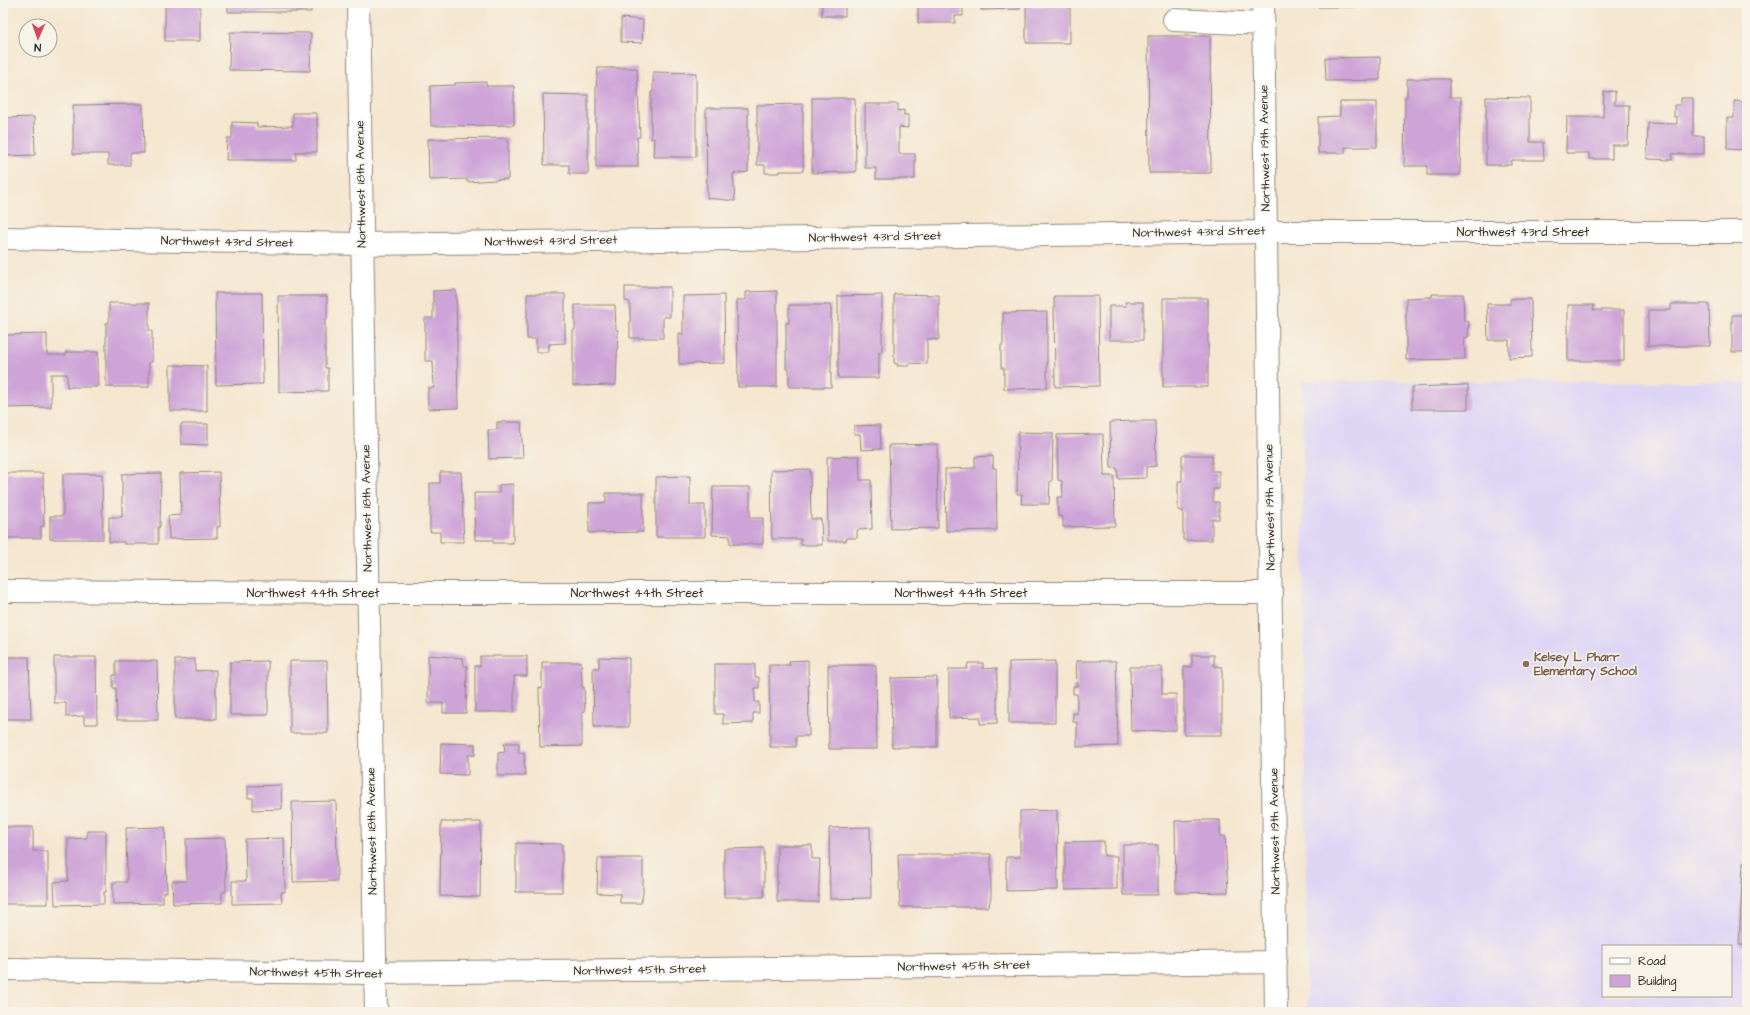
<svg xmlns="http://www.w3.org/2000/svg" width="1750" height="1015" font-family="'Architects Daughter',sans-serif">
  <rect width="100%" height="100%" fill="#f7f3e8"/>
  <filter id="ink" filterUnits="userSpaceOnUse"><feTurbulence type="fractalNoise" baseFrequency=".025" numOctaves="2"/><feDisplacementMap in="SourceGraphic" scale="8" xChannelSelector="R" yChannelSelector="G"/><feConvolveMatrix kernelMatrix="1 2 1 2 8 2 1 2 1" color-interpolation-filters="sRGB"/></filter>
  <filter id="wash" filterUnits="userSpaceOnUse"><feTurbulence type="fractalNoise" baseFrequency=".012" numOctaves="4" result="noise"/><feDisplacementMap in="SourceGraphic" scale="16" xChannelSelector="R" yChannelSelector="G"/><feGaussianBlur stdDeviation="0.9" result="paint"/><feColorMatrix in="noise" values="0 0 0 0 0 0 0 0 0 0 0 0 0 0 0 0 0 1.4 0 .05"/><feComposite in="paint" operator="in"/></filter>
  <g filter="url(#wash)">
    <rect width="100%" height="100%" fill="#f5e6cf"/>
    <!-- built -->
    <path fill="#ded5f5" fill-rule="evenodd" d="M1302,381L1747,382V1012H1307ZM1603,946H1731V996H1603Z"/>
    <g id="blocks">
      <!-- building -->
      <path fill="#cea4d8" d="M165,3H200V41H165Z
        M228,3H311V12H228Z
        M822,3H845V16H822Z
        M918,3H963V16H955V23H918Z
        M981,3H1020V9L981,10Z
        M1318,3H1362V7H1318Z
        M1026,6H1070V43H1026Z
        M621,18L643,20L642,43L621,42Z
        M230,32L311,33L310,71L229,70Z
        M1148,36H1210L1211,173H1149Z
        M1380,57V80L1326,81L1325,58Z
        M598,68H637L640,137H637L638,167H596V86Z
        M653,72L696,73V157H653L654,138L651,139V92H653Z
        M1407,79H1450V97H1461L1460,175H1427V166H1404L1405,97H1407Z
        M486,82V86H514V125L431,126L430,86L455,85V83Z
        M1615,91V105H1629L1628,145H1612V159H1589V153H1566L1567,117H1603L1604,92Z
        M543,94L588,95V174H569V165H544Z
        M1486,97L1530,98V142H1543L1544,160H1512L1511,165H1486Z
        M812,98H855L856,172L812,173Z
        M1681,98H1693V136H1704V154H1672V160L1647,159L1648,123L1677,124V117H1674V105H1681Z
        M1734,101L1747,102V150L1727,149V118H1734Z
        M1340,102H1377V147H1345V153H1318V117L1340,116Z
        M143,104L144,153H130V165H108V154H73V105Z
        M803,104V171H780V173H765V165H757V105Z
        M865,104H898V111L904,110V115H908V128L899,127V154H915V179H876V168H865Z
        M706,108H748V172L733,174L735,201L707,198Z
        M293,113H317V152H296V160H226L227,138H232V122L257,123V127L293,126Z
        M34,117L35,155L3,156V118Z
        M508,138V179L467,182V179L429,180L428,139Z
        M625,287H670V317H663V338H630V302L625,301Z
        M456,290L458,408L428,409V388H434L433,361H425V318H433V291Z
        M777,291V387H738L737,300H746V292Z
        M215,293H262L263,384L216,385Z
        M527,294H565V343L549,344V352H536V339H527Z
        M894,294L939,295V340L927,339V364L909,363V366H897L898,364L894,363Z
        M1432,294H1463L1464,321H1469L1468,337L1464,338L1465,359L1406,360V298L1432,297Z
        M724,295L725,363L679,364V333L683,334V296Z
        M882,295V352H879V378H838V296Z
        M278,296H327V319H325V368H328V391L279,392Z
        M1054,296H1098L1099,386L1055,387Z
        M1163,298H1208V387H1163Z
        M1510,299H1531L1532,357L1509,358V340H1488L1487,304H1510Z
        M1125,302H1143V340H1109V306H1126Z
        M109,303H149V331H152V362H149V387H106V323H109Z
        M1671,304H1709L1710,346H1648V310H1671Z
        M575,305H615L616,330H618L616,385L573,386V330H575Z
        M789,305H831V387H789V369H786V323H789Z
        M1568,305H1594L1593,310H1624V361H1568Z
        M1047,312V388L1004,389V368H1001V345H1003V313Z
        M1732,315H1747V352H1732Z
        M47,334V355H66V352H98V387H67V374H51V407L3,408V335Z
        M170,365L207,366V411H170Z
        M1468,385V409H1412V387Z
        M1133,421H1155L1156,466L1146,467V478L1118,479L1117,468H1111L1110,422Z
        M497,422H521L523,458L489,459L488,430H497Z
        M181,424H208V445L181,444Z
        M880,425L881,449L861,450L860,434H854V426Z
        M1018,432L1053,433L1052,481H1050L1049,504H1021L1022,494H1017Z
        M1103,434L1104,476H1114L1115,526L1063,527V517L1058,516L1057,497H1063L1062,481L1058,480L1057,435Z
        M937,444L938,528L891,529L889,445Z
        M1182,455H1212V471H1219V489H1213V502H1219V519H1212V540H1183V511L1178,510V481H1182Z
        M859,456L860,480H871L872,529L857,530V538H847L846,541H828L827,457Z
        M993,456V468H996L997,530L946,531L945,469L975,468V457Z
        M810,469L811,519H821L822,545H801V539H772L771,470Z
        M219,472L220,527H217V538L169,539L168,516L181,515L180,473Z
        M440,472H461L464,542H440V532H430V483H440Z
        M4,473H43L44,526H41V538H3Z
        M161,473L160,527H158V544H124V542H109V517H122V474Z
        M63,474H102L103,539H50V516H63Z
        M690,476V505H705V537H656V477Z
        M513,484V543H493V540H475L474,493H499V485Z
        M713,487H750V518H763V544H730V536L712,535Z
        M606,493H643V532L589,533V503H606Z
        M428,655L463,658L464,666H467L466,713H443V703H428Z
        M1192,655H1214V666L1222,667V735H1184V667H1192Z
        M480,656H527V676H514V712H475V666H480Z
        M3,657H29L31,719H3Z
        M54,657H96L97,724H84V716L66,717V703H54Z
        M599,657L629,658V727H594L593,668H599Z
        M195,659V671L216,670V719H175V660Z
        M808,660L809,736H796V747H770L769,665H790L789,661Z
        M116,661H157L158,720H117L116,688H113V675H116Z
        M268,661V715H230V662Z
        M290,661H327L328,733H290Z
        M1055,661V723H1009V662Z
        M1076,661H1116L1118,746L1077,747V722H1073V713L1077,714V694H1073V686H1077Z
        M542,662H581L582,687H584L585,711L582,712V746L540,747L539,687L542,688Z
        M968,663H983V669L997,668V723L980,724V717L949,718V669H967Z
        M715,664H755V677H759V688H755V702H759V713H753V723L723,724V714H715Z
        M828,665H876L877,749H829Z
        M1130,667H1162V694H1176V730L1131,731Z
        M937,677V747H892L891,678Z
        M441,743L475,744V755H468V775L440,774Z
        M504,743H519V753H524L525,776H498V753L505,752Z
        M281,785L282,809L253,810V798H248V786Z
        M336,801L337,881L293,882L292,802Z
        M1057,810L1058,890L1006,891V857H1020V811Z
        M1198,820H1220V836H1225L1228,892L1176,893L1175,821Z
        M441,822H481L480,897L440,896Z
        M5,827H33V851H48V904H3V839H5Z
        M165,827L167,892H163V903L113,904V882H127L126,828Z
        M870,827L871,898L830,899L829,828Z
        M87,831H106V892H104V904L55,905L54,882L68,881V839L87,838Z
        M225,838L226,892H222V903L173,904L172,881H187L186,839Z
        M284,838L285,892H281L282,903L232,904V881H246L245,839Z
        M1104,841V856H1117V889L1065,890V842Z
        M516,843L562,844V892H516Z
        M777,845H812V859H820L818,902H777Z
        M1123,845H1158V895H1123Z
        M764,848V897H724V849Z
        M898,854H991V895L989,907H900Z
        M598,858H643V893L641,903H620V894L597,893Z
        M1743,863H1747V945H1739Z"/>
    </g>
  </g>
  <g filter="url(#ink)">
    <use href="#blocks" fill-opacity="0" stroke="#90887d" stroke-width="1"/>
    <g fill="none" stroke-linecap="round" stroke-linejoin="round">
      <!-- minor casing -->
      <g stroke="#90887d" stroke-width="24">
        <path id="minor" d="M358,3L376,1012
          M1263,3L1276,1012
          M1174,20L1263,24
          M3,238L362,244L1267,232H1747
          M3,591L368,593H1272
          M3,969L375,973L1276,962"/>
      </g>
      <!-- minor -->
      <use href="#minor" stroke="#fff" stroke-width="22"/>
    </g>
  </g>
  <!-- markers -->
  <circle fill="#8d6e63" stroke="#f7f3e8" stroke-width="1.5" cx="1526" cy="664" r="4"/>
  <g text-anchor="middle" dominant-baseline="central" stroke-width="3" stroke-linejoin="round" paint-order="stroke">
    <!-- street labels -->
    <g font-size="12" fill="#2b2b2b" stroke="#f7f3e8">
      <text transform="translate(1265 148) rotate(-91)">Northwest 19th Avenue</text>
      <text transform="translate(361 184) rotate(-91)">Northwest 18th Avenue</text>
      <text transform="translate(1199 232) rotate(-1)">Northwest 43rd Street</text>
      <text x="1523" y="232">Northwest 43rd Street</text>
      <text transform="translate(875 237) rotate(-1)">Northwest 43rd Street</text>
      <text transform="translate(551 241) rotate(-1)">Northwest 43rd Street</text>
      <text transform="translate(227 242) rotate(1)">Northwest 43rd Street</text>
      <text transform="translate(1270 507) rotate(-91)">Northwest 19th Avenue</text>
      <text transform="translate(367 508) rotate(-91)">Northwest 18th Avenue</text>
      <text x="313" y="593">Northwest 44th Street</text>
      <text x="637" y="593">Northwest 44th Street</text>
      <text x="961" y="593">Northwest 44th Street</text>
      <text transform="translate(372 831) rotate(-91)">Northwest 18th Avenue</text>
      <text transform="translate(1275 831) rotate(-91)">Northwest 19th Avenue</text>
      <text transform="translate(964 966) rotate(-1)">Northwest 45th Street</text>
      <text transform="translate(640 970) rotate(-1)">Northwest 45th Street</text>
      <text transform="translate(316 973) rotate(1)">Northwest 45th Street</text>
    </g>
    <!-- education labels -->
    <g font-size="12" font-weight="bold" fill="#785e54" stroke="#f7f3e8" text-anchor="start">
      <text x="1534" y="657">Kelsey L Pharr<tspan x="1534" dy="14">Elementary School</tspan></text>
    </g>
  </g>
  <!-- margin -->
  <rect width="1750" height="1015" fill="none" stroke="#f7f3e8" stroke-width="16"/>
  <!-- legend -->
  <rect x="1602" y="945" width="130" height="52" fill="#f7f3e8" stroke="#a5a39c"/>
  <rect x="1610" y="958" width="20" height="6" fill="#ffffff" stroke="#a5a39c"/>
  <text x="1638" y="965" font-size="12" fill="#2b2b2b">Road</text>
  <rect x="1610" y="975" width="20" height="12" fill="#cea4d8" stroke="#a5a39c"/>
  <text x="1638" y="985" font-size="12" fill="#2b2b2b">Building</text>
  <!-- north arrow -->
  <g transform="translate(38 38) rotate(182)"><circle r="19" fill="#f7f3e8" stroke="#a5a39c"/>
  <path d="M0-3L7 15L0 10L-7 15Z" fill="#d1495b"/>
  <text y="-6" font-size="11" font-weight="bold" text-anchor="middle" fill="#2b2b2b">N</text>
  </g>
</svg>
